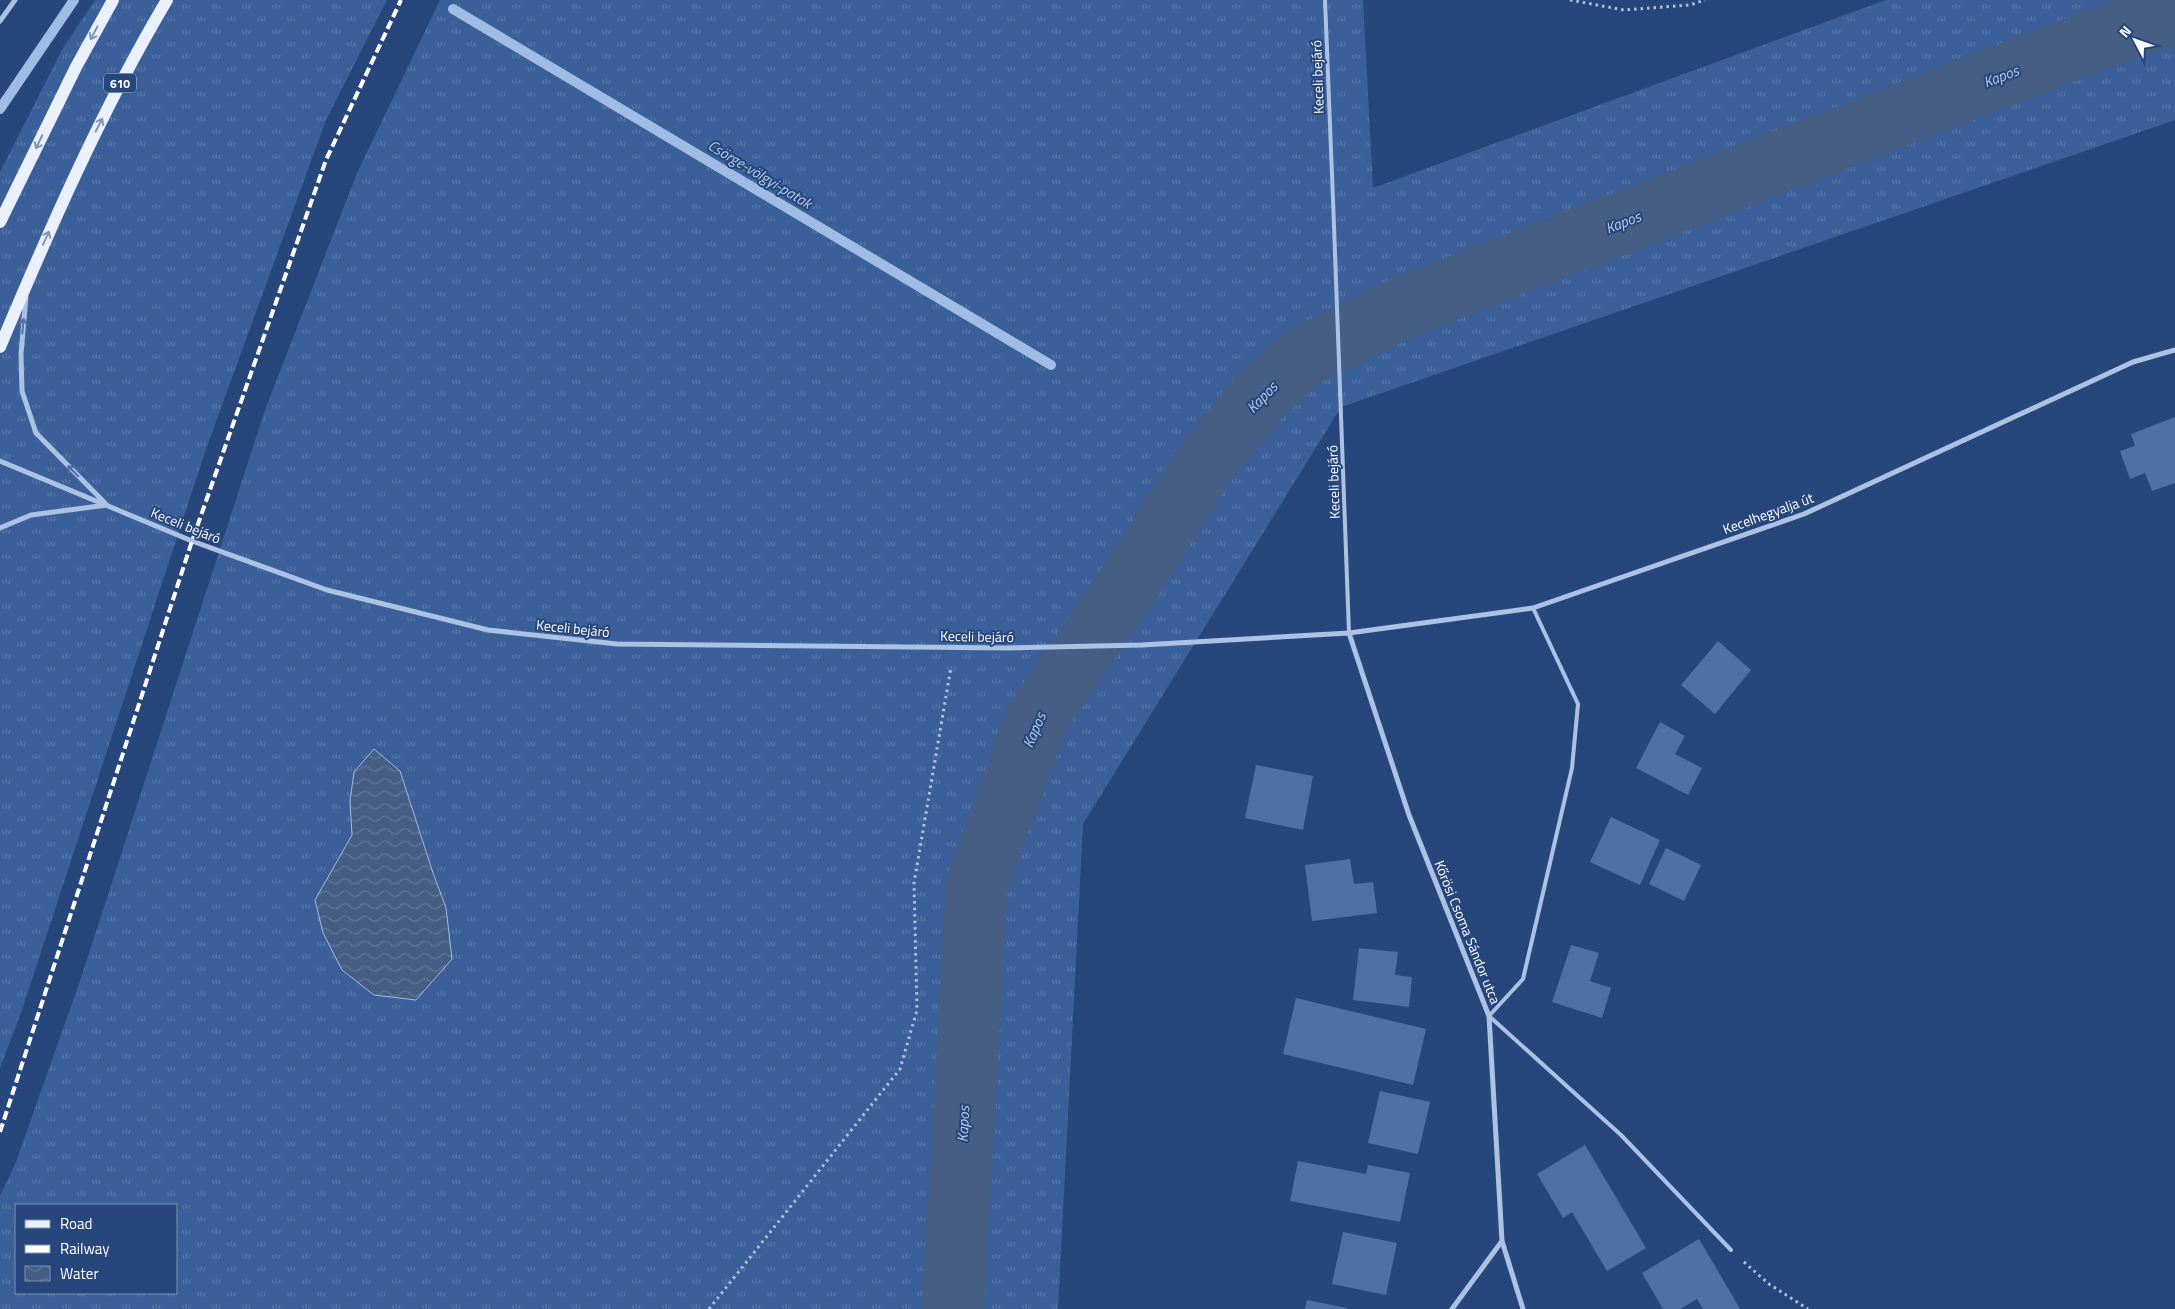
<svg xmlns="http://www.w3.org/2000/svg" width="2175" height="1309" font-family="'Titillium Web',sans-serif">
  <defs>
    <pattern id="grass-tufts" width="24" height="20" patternUnits="userSpaceOnUse" patternTransform="scale(1.25)"><rect width="24" height="20" fill="#3b6099"/><path d="M3 7l-1-3M5 7V3M7 7l1-3M15 17l-1-3M17 17v-4M19 17l1-3" fill="none" stroke="#5878a8"/></pattern>
    <pattern id="water-waves" width="16" height="10" patternUnits="userSpaceOnUse" patternTransform="scale(1.25)"><rect width="16" height="10" fill="#465e84"/><path d="M0 5q4-4 8 0t8 0" fill="none" stroke="#627696"/></pattern>
  </defs>
  <rect width="100%" height="100%" fill="#27477c"/>
  <!-- grass -->
  <path fill="url(#grass-tufts)" fill-rule="evenodd" d="M95,0H387L326,120L206,449L22,1010L0,1068V172L63,48Z
    M440,0H1363L1373,188L1886,0H2175V120L1341,407L1083,824L1058,1309H0V1196L16,1162L82,975L265,410L357,173ZM374,749L400,771L433,873L446,908L315,900L352,835L350,801ZM16,1205H176V1293H16Z"/>
  <!-- water -->
  <path fill="url(#water-waves)" stroke="#a0bce5" d="M374,749L400,771L433,873L446,908L452,959L416,1000L374,995L342,970L323,933L315,900L352,835L350,801L354,772Z"/>
  <g fill="none" stroke-linecap="round" stroke-linejoin="round">
    <!-- stream -->
    <path stroke="#a0bce5" stroke-width="10" d="M453,9L1051,365
      M0,109L74,0
      M1191,448L1208,458"/>
    <!-- river -->
    <path stroke="#465e84" stroke-width="62" d="M953,1309L977,884L1037,718L1136,573L1208,458L1261,395L1305,356L1401,308L2075,48L2175,12"/>
  </g>
  <!-- building -->
  <path fill="#4f70a4" d="M2175,417V483L2152,491L2145,473L2130,479L2120,451L2135,446L2131,434Z
    M1718,641L1751,670L1715,714L1681,685Z
    M1660,722L1685,736L1675,754L1702,768L1688,795L1636,768Z
    M1256,765L1313,776L1303,830L1245,818Z
    M1611,817L1660,840L1640,885L1590,862Z
    M1666,848L1701,865L1684,901L1649,884Z
    M1350,859L1354,884L1373,882L1377,913L1312,921L1305,865Z
    M1571,945L1599,953L1590,981L1611,988L1602,1018L1552,1002Z
    M1359,948L1398,952L1395,975L1412,977L1409,1007L1353,1000Z
    M1296,998L1426,1029L1413,1085L1283,1054Z
    M1380,1091L1430,1102L1418,1154L1368,1143Z
    M1585,1145L1646,1248L1607,1271L1572,1212L1563,1218L1537,1174Z
    M1298,1161L1366,1174L1368,1165L1410,1173L1400,1222L1290,1201Z
    M1343,1232L1397,1243L1386,1295L1332,1284Z
    M1699,1239L1725,1283L1740,1309H1703L1697,1299L1680,1309H1663L1642,1273Z
    M1307,1300L1347,1308V1309H1305Z"/>
  <g fill="none" stroke-linecap="round" stroke-linejoin="round">
    <!-- path -->
    <path stroke="#abc2e4" stroke-width="3" stroke-dasharray="2.5 4" stroke-linecap="butt" d="M1570,0L1624,10L1690,5L1705,0
      M1744,1262L1769,1284L1808,1309
      M709,1309L900,1069L917,1010L914,883L951,667"/>
    <!-- service -->
    <path stroke="#abc2e4" stroke-width="4" d="M1325,0C1333,211 1343,422 1349,633
      M1533,608L1578,704L1572,768L1523,979L1489,1016L1621,1135L1731,1250"/>
    <!-- minor -->
    <path stroke="#abc2e4" stroke-width="5" d="M0,21L15,0
      M26,297L21,354L22,391L36,433L105,503
      M0,461L192,541L327,590L488,630L617,644L1009,648L1142,645L1349,633L1533,608L1804,514L2133,362L2175,350
      M0,528L31,515L107,505
      M1349,633L1409,815L1489,1016L1502,1241L1523,1309
      M1452,1309L1502,1241"/>
    <!-- primary -->
    <path stroke="#ebf1fc" stroke-width="12" d="M0,222L76,67L113,0
      M0,347C50,228 101,111 167,0"/>
    <!-- rail -->
    <path stroke="#fff" stroke-width="4" stroke-dasharray="9 4" stroke-linecap="butt" d="M0,1132L192,541L326,160L401,0"/>
  </g>
  <!-- one-way arrows -->
  <defs><path id="oneway-shaft" d="M-6 0H5M1.5-3L5.5 0L1.5 3" fill="none" stroke-width="1.6" stroke-linecap="round" stroke-linejoin="round" transform="scale(1.25)"/></defs>
  <g stroke="#7f94b6">
    <use href="#oneway-shaft" transform="translate(94 33) rotate(118)"/>
    <use href="#oneway-shaft" transform="translate(99 125) rotate(-63)"/>
    <use href="#oneway-shaft" transform="translate(39 142) rotate(116)"/>
    <use href="#oneway-shaft" transform="translate(46 238) rotate(-66)"/>
  </g>
  <g stroke="#5572a0">
    <use href="#oneway-shaft" transform="translate(23 326) rotate(-85)"/>
    <use href="#oneway-shaft" transform="translate(73 471) rotate(-135)"/>
  </g>
  <g text-anchor="middle" dominant-baseline="central" stroke-width="4" stroke-linejoin="round" paint-order="stroke">
    <!-- shield labels -->
    <rect fill="#27477c" stroke="#bec8d8" stroke-width="1" x="104" y="73.5" width="32" height="19" rx="4"/>
    <g font-size="12" font-weight="bold" fill="#fff">
      <text x="120" y="83">610</text>
    </g>
    <!-- street labels -->
    <g font-size="14" fill="#fff" stroke="#27477c">
      <text transform="translate(1317 77) rotate(-92)">Keceli bejáró</text>
      <text transform="translate(1333 482) rotate(-92)">Keceli bejáró</text>
      <text transform="translate(1768 513) rotate(-20)">Kecelhegyalja út</text>
      <text transform="translate(186 525) rotate(22)">Keceli bejáró</text>
      <text transform="translate(573 628) rotate(6)">Keceli bejáró</text>
      <text transform="translate(977 636) rotate(1)">Keceli bejáró</text>
      <text transform="translate(1468 932) rotate(68)">Kőrösi Csoma Sándor utca</text>
    </g>
    <!-- water labels -->
    <g font-size="15" font-style="italic" fill="#b6ccec" stroke="#27477c">
      <text transform="translate(2001 76) rotate(-21)">Kapos</text>
      <text transform="translate(760 174) rotate(31)">Csörge-völgyi-patak</text>
      <text transform="translate(1623 222) rotate(-21)">Kapos</text>
      <text transform="translate(1262 397) rotate(-46)">Kapos</text>
      <text transform="translate(1034 730) rotate(-67)">Kapos</text>
      <text transform="translate(963 1124) rotate(-87)">Kapos</text>
    </g>
  </g>
  <!-- legend -->
  <rect x="15" y="1204" width="162" height="90" fill="#27477c" stroke="#7d91b0"/>
  <rect x="25" y="1220" width="25" height="8" fill="#ebf1fc" stroke="#7d91b0"/>
  <text x="60" y="1229" font-size="15" fill="#ffffff">Road</text>
  <rect x="25" y="1245" width="25" height="8" fill="#ffffff" stroke="#7d91b0"/>
  <text x="60" y="1254" font-size="15" fill="#ffffff">Railway</text>
  <rect x="25" y="1266" width="25" height="15" fill="url(#water-waves)" stroke="#7d91b0"/>
  <text x="60" y="1279" font-size="15" fill="#ffffff">Water</text>
  <!-- north arrow -->
  <g transform="translate(2135 40) rotate(311)" stroke="#27477c" stroke-width="4" paint-order="stroke">
  <path d="M0-4L9 19L0 12L-9 19Z" fill="#ffffff"/>
  <text y="-8" font-size="14" font-weight="bold" text-anchor="middle" fill="#ffffff">N</text>
  </g>
</svg>
